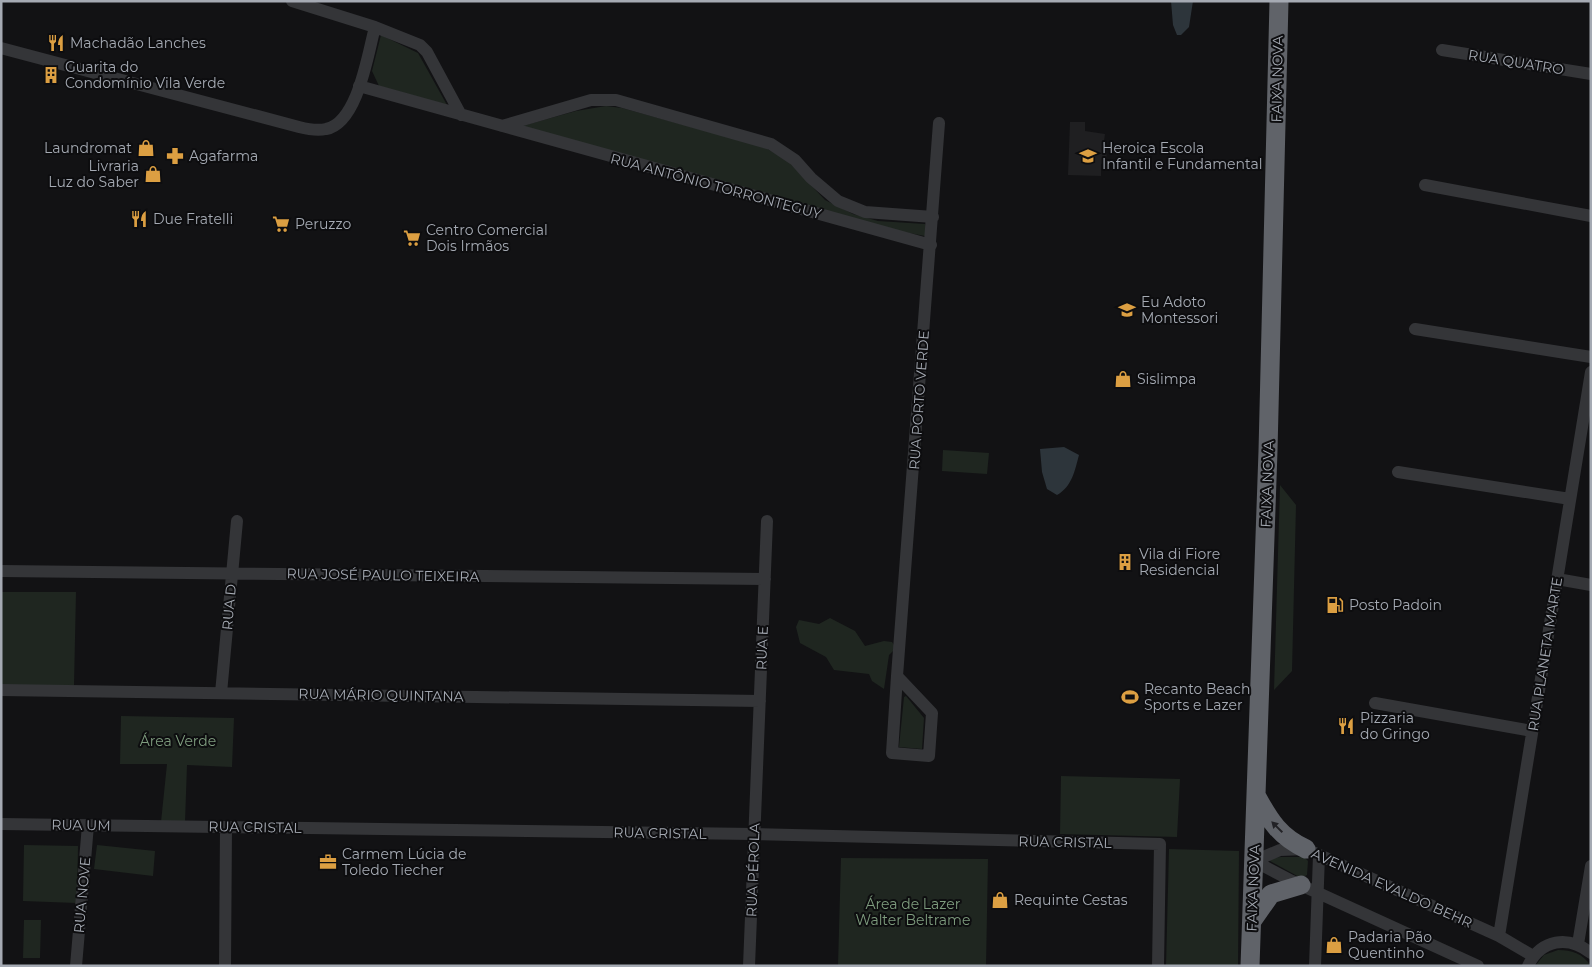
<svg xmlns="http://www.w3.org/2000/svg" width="1592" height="967" font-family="Montserrat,sans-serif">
  <rect width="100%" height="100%" fill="#121214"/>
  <!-- built -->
  <path fill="#1f1f21" d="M1070,122H1085V131L1105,134L1103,148H1107L1106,163L1101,164V176L1068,175Z"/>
  <!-- green -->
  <path fill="#1f2620" d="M381,35L418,53L447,105L379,86L372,71Z
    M606,106L622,108L764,147L787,160L825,200L853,214L878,221L925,224L927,231L925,236L882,228L522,126L576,111Z
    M943,450L989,453L987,474L942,471Z
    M1280,485L1296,505L1292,671L1274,690Z
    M1,592H76L74,685H1Z
    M830,618L855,631L865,646L884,641L892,642L896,648L889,655L884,689L872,681L869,674L834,670L826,657L800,643L796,627L799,620L819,624Z
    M906,696L924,718L922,749L899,747L904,697Z
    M121,716L234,718L232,767L187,765L185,822H161L167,764H120Z
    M1061,776L1180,779L1177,837L1060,834Z
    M24,845L78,846L77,903L23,901Z
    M97,845L155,851L153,876L94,869Z
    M1169,849L1239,851L1238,966H1166Z
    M1281,857H1304L1308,861L1307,875L1301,878L1270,861L1271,858Z
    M841,858L988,859L986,966H838Z
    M24,920H41L40,958H23Z
    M1558,950C1572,950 1582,953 1591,966H1535L1544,955Z"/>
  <!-- water -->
  <path fill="#2d353b" d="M1171,1H1193L1189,27L1181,35H1177L1173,25Z
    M1064,447L1079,455C1075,470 1072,487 1057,495L1047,489L1042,472L1040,449Z"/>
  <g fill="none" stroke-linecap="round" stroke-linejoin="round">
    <!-- minor -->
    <path stroke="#343538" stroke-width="12" d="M292,1L375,27L420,45L427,52L461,115
      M1,48L299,127C307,129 317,131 326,129C358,123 368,53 375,27
      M1442,50L1591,74
      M359,86L931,245
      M502,126L591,100H616L771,144L795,160L811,178L838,201L865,212L933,217
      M1425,185L1591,216
      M1415,329L1591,357
      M1398,472L1570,499
      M1,571L765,579
      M1557,579L1591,585
      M897,676L932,713L929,756L892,753L897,676L939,123
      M1,690L760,701
      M221,693L237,521
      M1375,703L1532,731
      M1,824L754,834L1160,844L1158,966
      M1254,861L1280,850L1306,849L1499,936L1533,956
      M1254,861L1292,881L1478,966
      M1499,936L1591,372
      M1578,944L1591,866
      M76,966L88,825
      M225,966L226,827
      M749,966L767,521
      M1315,966L1319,855
      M1528,966C1541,939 1568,935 1591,953"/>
    <!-- highway -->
    <path stroke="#606369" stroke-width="19" d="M1257,797C1270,821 1280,837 1306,849
      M1252,921L1271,894L1301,885
      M1250,966L1268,451L1279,1"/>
  </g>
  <!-- one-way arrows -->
  <defs><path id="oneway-solid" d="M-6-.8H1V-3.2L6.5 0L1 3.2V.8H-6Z" transform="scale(1.25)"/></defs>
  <use fill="#222226" href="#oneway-solid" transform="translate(1277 827) rotate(-135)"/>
  <!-- icons -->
  <defs>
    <g id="restaurant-bare" transform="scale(1.35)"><path d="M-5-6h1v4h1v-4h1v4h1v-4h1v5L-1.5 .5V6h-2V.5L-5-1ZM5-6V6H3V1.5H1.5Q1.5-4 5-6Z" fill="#dc9f42" stroke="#0d0d0f" stroke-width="2.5" paint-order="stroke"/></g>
    <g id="building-bare" transform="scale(1.35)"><path d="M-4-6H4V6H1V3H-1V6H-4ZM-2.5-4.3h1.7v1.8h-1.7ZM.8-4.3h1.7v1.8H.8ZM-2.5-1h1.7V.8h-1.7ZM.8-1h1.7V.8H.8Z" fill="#dc9f42" stroke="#0d0d0f" stroke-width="2.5" paint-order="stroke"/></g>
    <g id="shop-bare" transform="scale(1.35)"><path d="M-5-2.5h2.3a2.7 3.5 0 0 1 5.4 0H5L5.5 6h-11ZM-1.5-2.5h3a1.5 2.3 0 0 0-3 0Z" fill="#dc9f42" stroke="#0d0d0f" stroke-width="2.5" paint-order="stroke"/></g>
    <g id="pharmacy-bare" transform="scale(1.35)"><path d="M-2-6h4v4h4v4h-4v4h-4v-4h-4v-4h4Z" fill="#dc9f42" stroke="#0d0d0f" stroke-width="2.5" paint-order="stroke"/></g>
    <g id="school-bare" transform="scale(1.35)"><path d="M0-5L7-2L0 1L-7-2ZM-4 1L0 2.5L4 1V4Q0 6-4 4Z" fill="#dc9f42" stroke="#0d0d0f" stroke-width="2.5" paint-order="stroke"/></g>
    <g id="supermarket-bare" transform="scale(1.35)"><path d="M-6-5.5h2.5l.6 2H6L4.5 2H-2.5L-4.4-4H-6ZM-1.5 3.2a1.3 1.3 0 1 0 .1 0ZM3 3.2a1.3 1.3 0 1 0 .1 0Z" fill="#dc9f42" stroke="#0d0d0f" stroke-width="2.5" paint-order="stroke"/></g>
    <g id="fuel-bare" transform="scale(1.35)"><path d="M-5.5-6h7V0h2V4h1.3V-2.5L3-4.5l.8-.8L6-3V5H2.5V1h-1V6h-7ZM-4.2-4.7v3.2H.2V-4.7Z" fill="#dc9f42" stroke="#0d0d0f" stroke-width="2.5" paint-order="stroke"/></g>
    <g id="stadium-bare" transform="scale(1.35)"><path d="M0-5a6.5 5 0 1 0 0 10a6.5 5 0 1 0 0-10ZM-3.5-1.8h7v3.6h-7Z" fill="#dc9f42" stroke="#0d0d0f" stroke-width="2.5" paint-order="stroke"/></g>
    <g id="office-bare" transform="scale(1.35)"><path d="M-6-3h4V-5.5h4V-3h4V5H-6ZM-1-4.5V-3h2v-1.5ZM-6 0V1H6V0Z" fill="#dc9f42" stroke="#0d0d0f" stroke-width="2.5" paint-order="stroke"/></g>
  </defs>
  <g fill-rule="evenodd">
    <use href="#restaurant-bare" x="56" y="43"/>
    <use href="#building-bare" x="51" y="75"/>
    <use href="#shop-bare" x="146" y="148"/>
    <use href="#pharmacy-bare" x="175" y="156"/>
    <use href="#school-bare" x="1088" y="156"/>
    <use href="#shop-bare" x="153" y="174"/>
    <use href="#restaurant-bare" x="139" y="219"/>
    <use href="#supermarket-bare" x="281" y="224"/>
    <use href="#supermarket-bare" x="412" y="238"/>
    <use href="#school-bare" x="1127" y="310"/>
    <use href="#shop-bare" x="1123" y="379"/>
    <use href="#building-bare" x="1125" y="562"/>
    <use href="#fuel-bare" x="1335" y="605"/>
    <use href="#stadium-bare" x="1130" y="697"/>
    <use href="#restaurant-bare" x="1346" y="726"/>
    <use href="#office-bare" x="328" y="862"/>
    <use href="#shop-bare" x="1000" y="900"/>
    <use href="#shop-bare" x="1334" y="945"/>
  </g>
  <g text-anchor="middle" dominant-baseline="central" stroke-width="4" stroke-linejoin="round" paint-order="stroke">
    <!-- poi labels -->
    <g font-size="14" fill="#a5aab3" stroke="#0d0d0f" text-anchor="start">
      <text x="70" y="43">Machadão Lanches</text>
      <text x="65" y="67">Guarita do<tspan x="65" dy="16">Condomínio Vila Verde</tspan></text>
      <text x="132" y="148" text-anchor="end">Laundromat</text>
      <text x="1102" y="148">Heroica Escola<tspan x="1102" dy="16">Infantil e Fundamental</tspan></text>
      <text x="189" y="156">Agafarma</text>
      <text x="139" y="166" text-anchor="end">Livraria<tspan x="139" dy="16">Luz do Saber</tspan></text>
      <text x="153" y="219">Due Fratelli</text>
      <text x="295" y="224">Peruzzo</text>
      <text x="426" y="230">Centro Comercial<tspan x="426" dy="16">Dois Irmãos</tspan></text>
      <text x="1141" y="302">Eu Adoto<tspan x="1141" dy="16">Montessori</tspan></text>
      <text x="1137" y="379">Sislimpa</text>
      <text x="1139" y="554">Vila di Fiore<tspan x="1139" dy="16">Residencial</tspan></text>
      <text x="1349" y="605">Posto Padoin</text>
      <text x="1144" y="689">Recanto Beach<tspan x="1144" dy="16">Sports e Lazer</tspan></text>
      <text x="1360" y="718">Pizzaria<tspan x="1360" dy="16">do Gringo</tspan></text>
      <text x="342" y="854">Carmem Lúcia de<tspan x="342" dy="16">Toledo Tiecher</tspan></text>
      <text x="1014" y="900">Requinte Cestas</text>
      <text x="1348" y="937">Padaria Pão<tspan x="1348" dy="16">Quentinho</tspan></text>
    </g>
    <!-- street labels -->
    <g font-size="14" fill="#a5aab3" stroke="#0d0d0f">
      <text transform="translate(1516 62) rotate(9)">RUA QUATRO</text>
      <text transform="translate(1277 79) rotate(-89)">FAIXA NOVA</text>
      <text transform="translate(716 186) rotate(15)">RUA ANTÔNIO TORRONTEGUY</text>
      <text transform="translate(919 400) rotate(-86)">RUA PORTO VERDE</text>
      <text transform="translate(1267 484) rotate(-88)">FAIXA NOVA</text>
      <text transform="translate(383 575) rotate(1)">RUA JOSÉ PAULO TEIXEIRA</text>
      <text transform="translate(229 607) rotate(-85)">RUA D</text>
      <text transform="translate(762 648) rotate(-88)">RUA E</text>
      <text transform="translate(1545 654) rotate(-81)">RUA PLANETA MARTE</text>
      <text transform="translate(381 695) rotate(1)">RUA MÁRIO QUINTANA</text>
      <text transform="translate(81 825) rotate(1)">RUA UM</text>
      <text transform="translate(255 827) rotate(1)">RUA CRISTAL</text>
      <text transform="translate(660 833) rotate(1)">RUA CRISTAL</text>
      <text transform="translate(1065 842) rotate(1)">RUA CRISTAL</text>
      <text transform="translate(753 870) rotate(-88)">RUA PÉROLA</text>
      <text transform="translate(1253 888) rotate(-88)">FAIXA NOVA</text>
      <text transform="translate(1392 888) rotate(24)">AVENIDA EVALDO BEHR</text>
      <text transform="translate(82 895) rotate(-85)">RUA NOVE</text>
    </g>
    <!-- park labels -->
    <g font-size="14" fill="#7e9c7e" stroke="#0d0d0f">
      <text x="178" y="741">Área Verde</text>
      <text x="913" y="904">Área de Lazer<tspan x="913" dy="16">Walter Beltrame</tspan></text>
    </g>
  </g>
  <!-- border -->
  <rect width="1592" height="967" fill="none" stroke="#a5aab3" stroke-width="5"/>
</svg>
